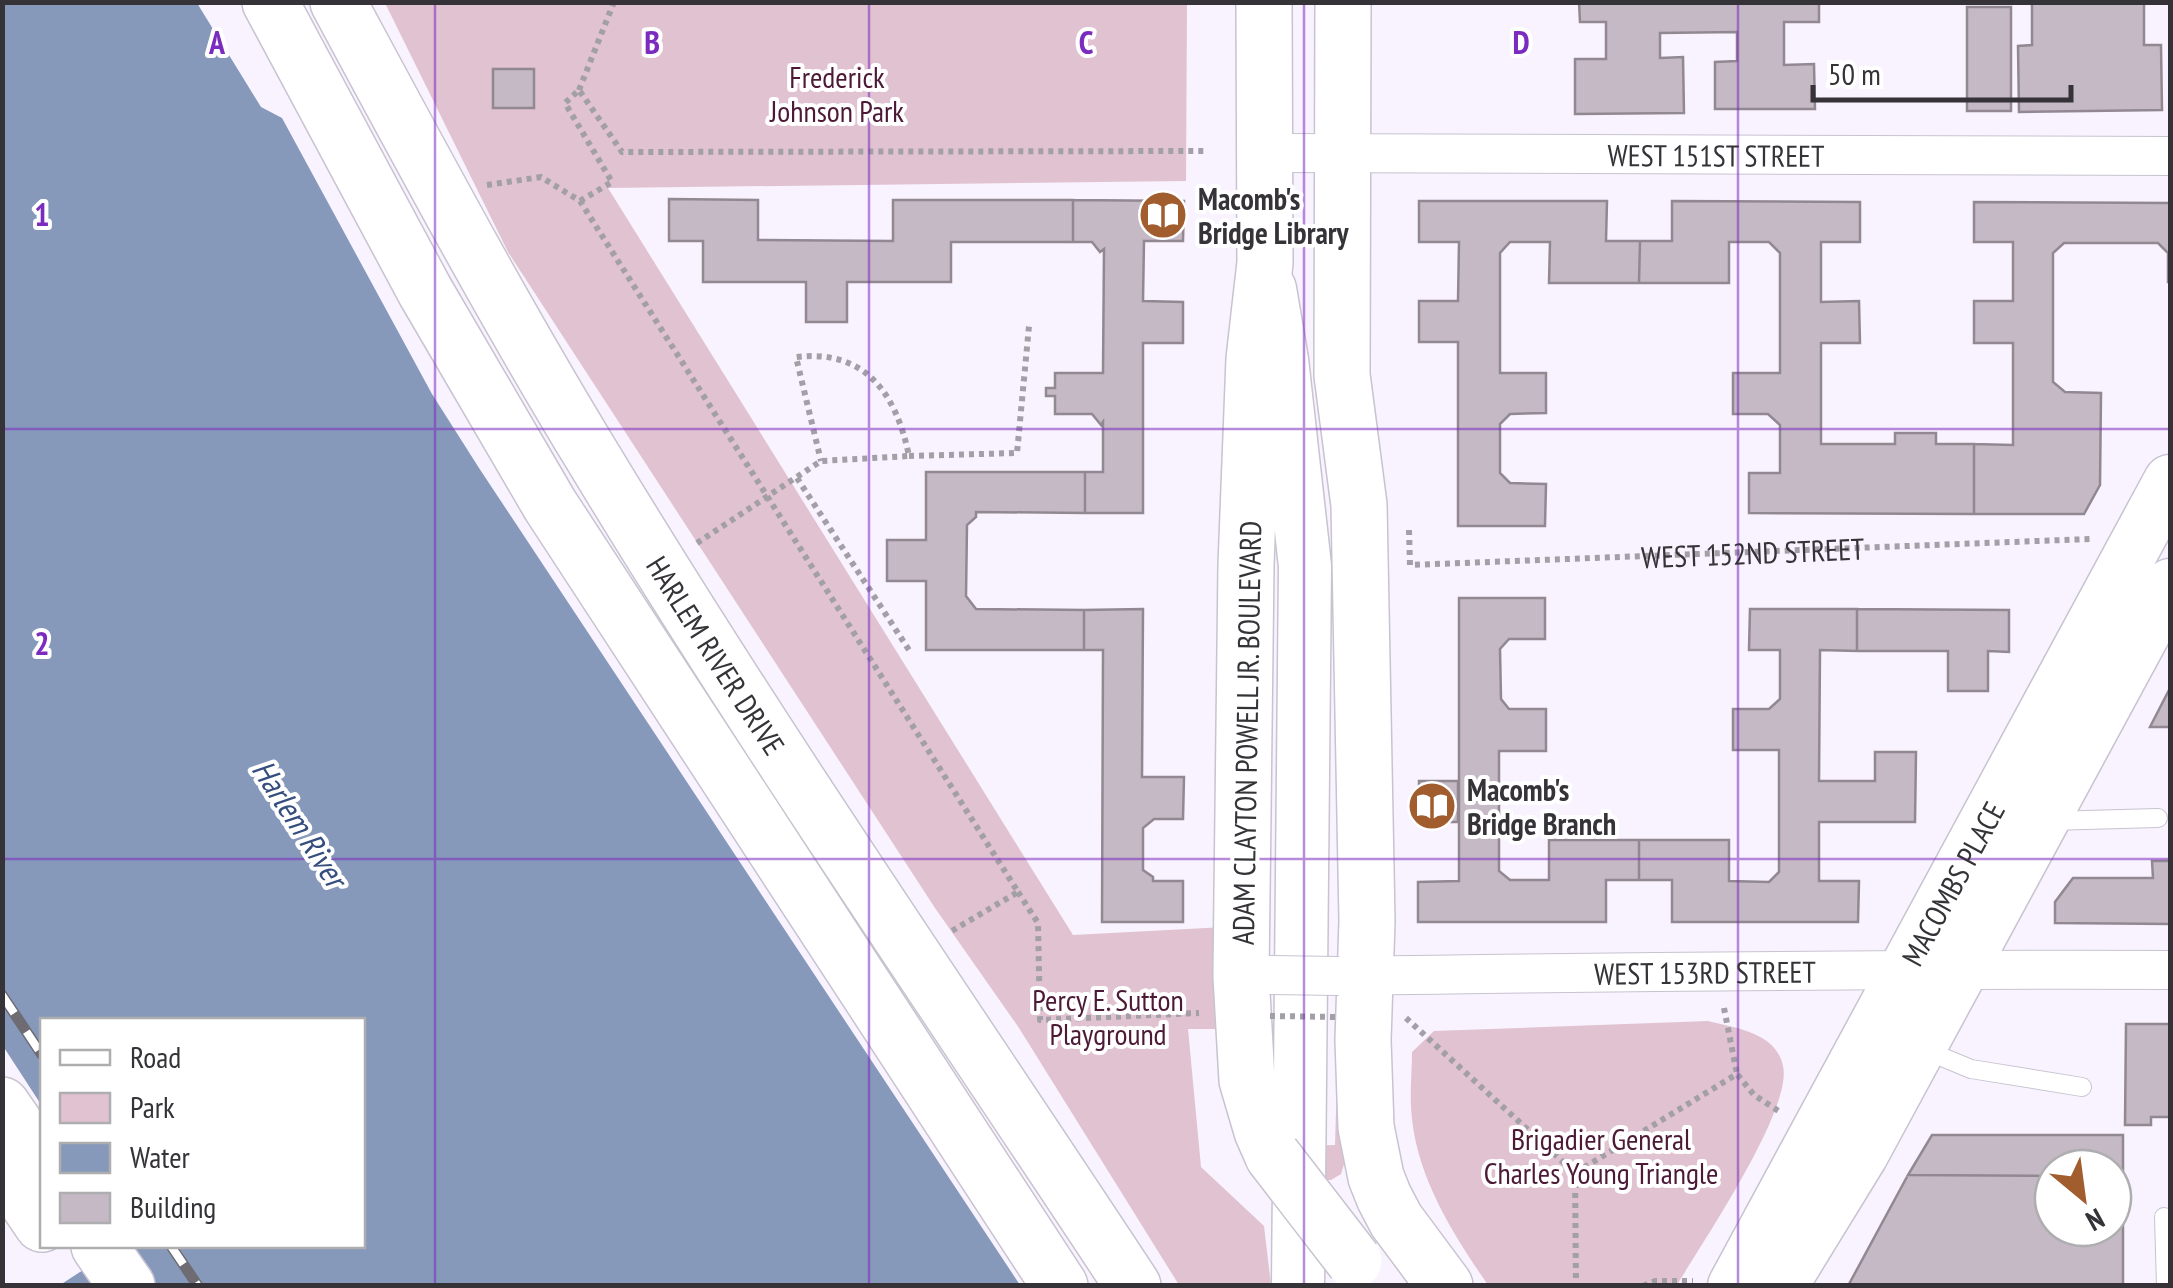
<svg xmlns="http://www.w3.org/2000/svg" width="2173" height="1288" font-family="'PT Sans Narrow',sans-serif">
  <rect width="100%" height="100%" fill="#f8f3fe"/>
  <!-- green -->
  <path fill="#e1c2d1" d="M385,3H1187L1186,181L608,188L1073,935L1225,927L1221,1029H1188L1201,1167L1264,1226L1271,1285H1179L1019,1028L935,908L508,252Z
    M1708,1021C1735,1028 1776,1032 1783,1066C1793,1109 1702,1243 1677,1285H1488C1452,1233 1414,1173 1411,1107C1410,1089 1412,1070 1412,1052L1434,1031Z
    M1337,1080L1345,1161L1341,1174L1331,1180H1322L1296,1146L1335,1145Z"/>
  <!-- water -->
  <path fill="#8699bb" d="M2,3H197L261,107L282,118L432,394L479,468L1020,1285H60L120,1246H362V1021H42V1106L3,1046Z"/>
  <!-- building -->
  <path fill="#c4b9c4" stroke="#928892" stroke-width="2.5" d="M1579,2H1819V22H1784V65L1814,64L1815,109H1715V62L1737,61V32L1660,33V58L1683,57L1684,113L1575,114V59H1606V22H1580Z
    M2032,2H2144V45H2161L2162,110L2019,112L2018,46L2032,45Z
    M1967,7H2011V111H1967Z
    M493,69H534V108H493Z
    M669,199L758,200V240L893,241V200H1073V242H951V282H847V322H806V282H703V241H669Z
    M1073,200L1184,201L1183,241H1144L1143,301L1183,302V343H1143V513H1085V472H1103V422L1101,425L1092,414H1055V396H1046V388H1055V373H1103L1104,249L1100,252L1092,242H1073Z
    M1419,201H1607L1606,241H1640L1639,283H1549L1550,242H1510L1500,253V373H1546V413L1510,414L1500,424V473L1510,483L1546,484L1545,526H1458V342H1419V301H1458L1459,242H1419Z
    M1672,201L1860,202V242H1821V302L1859,301L1860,343H1821V444H1895V433H1936V444H1974V514L1749,513V473H1780V425L1768,414H1733V373H1780V253L1769,242H1729V283H1639L1640,241H1672Z
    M1974,202L2170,203V282H2168V253L2158,243H2064L2053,253V382L2065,392L2101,393L2100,485L2084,514H1974V444L2013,445V343H1974V301H2013V242H1974Z
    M926,472H1085V513L976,512V517L967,525L966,596L976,609L1084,610V650H926V581H887V540H926Z
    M1459,598H1545V639H1509L1500,649L1501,699L1509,709H1546V751H1499V871L1510,880H1549V840H1639V880H1606V922H1418V882L1459,881Z
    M1143,609L1142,777H1184L1183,819H1154L1143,828V870L1153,877V881H1183V922H1102L1103,650H1084V610Z
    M1750,609H1857V651L1820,650L1819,781H1875V752H1916L1915,822H1819V881H1859L1858,922H1672V880H1639V840H1729V881L1769,882L1779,872V750H1733V709H1769L1780,699V650H1749Z
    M1857,609L2009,610V652L1988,651V691H1948V651H1857Z
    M2170,688V727H2150Z
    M1419,781H1458V822H1419Z
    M2152,861H2170V924L2055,923V902L2073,878H2153Z
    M2126,1024H2170V1117H2151V1125H2125Z
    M1932,1135H2123V1176H2113V1168H2053V1176L1908,1175Z
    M1908,1175L2053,1176V1228H2113V1176H2123V1286H1848Z"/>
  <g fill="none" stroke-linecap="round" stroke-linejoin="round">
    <!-- lane casing -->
    <g stroke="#c8c3d0" stroke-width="20">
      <path id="lane" d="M2049,821L2158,818
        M1925,1050L1971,1069L2082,1087
        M2164,1217L2166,1286"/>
    </g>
    <!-- street casing -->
    <g stroke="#c8c3d0" stroke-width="40">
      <g id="street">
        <path id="s2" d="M1264,153L2170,156"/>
        <path id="s3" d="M1343,976C1619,972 1895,969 2170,970"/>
      </g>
    </g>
    <!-- secondary casing -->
    <g stroke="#c8c3d0" stroke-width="55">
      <g id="secondary">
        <path d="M1270,289L1282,360L1305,566L1298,1286"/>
        <path id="s4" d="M1734,1286L2170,481"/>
        <path d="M1781,1286L1862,1154L2170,585"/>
      </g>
    </g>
    <!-- primary casing -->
    <g stroke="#c8c3d0" stroke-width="58">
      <path id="primary" d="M1264,2L1265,263L1254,359L1246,565L1241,976L1247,1080L1262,1131L1273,1156
        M1343,2L1342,375L1359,505L1367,921L1363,1040L1366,1127L1376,1177L1384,1197L1396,1220L1445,1286"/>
    </g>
    <!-- highway casing -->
    <g stroke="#c8c3d0" stroke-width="58">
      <g id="highway">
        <path d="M270,2L425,291L550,505L1060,1286"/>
        <path id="s5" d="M338,2C421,156 503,310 594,459C764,740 952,1011 1133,1286"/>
        <path d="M2,1105L42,1163"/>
        <path d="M2,1165L42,1224"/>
        <path d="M99,1246L127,1286"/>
      </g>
    </g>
    <!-- path -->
    <g stroke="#a29fa7" stroke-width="6" stroke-dasharray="5 5" stroke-linecap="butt">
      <path d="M579,90L614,2"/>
      <path d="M487,185L541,177L580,201L1018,892L950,932"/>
      <path d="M580,201L612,182L565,103L579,90L622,152L1205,151"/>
      <path d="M909,456L1017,453L1029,326"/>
      <path d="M797,478L909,650"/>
      <path id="s1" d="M1409,530L1410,565L2090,539"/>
      <path d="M697,543L821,461L909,456C896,393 865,349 796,357L821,461"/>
      <path d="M1018,892L1038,923L1040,1020L1199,1013"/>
      <path d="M1724,1008L1737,1074"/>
      <path d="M1406,1018L1575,1173L1737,1074L1754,1095L1780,1112"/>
      <path d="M1575,1173L1576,1286"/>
      <path d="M1503,1286H1505"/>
      <path d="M1643,1286L1655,1281H1693"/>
    </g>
    <!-- lane -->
    <use href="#lane" stroke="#fff" stroke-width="18"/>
    <!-- street -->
    <use href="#street" stroke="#fff" stroke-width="38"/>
    <!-- secondary -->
    <use href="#secondary" stroke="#fff" stroke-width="52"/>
    <!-- primary -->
    <use href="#primary" stroke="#fff" stroke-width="55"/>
    <!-- highway -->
    <use href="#highway" stroke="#fff" stroke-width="55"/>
    <!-- rail casing -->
    <g stroke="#6e6c72" stroke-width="11">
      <path id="rail" d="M2,995L42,1055
        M171,1246L198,1286"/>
    </g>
    <!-- rail -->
    <use href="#rail" stroke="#fff" stroke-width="8" stroke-dasharray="22" stroke-linecap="butt"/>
    <!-- street-bridge casing -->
    <g stroke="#c8c3d0" stroke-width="40" stroke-linecap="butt">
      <path id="street-bridge" d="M1270,975L1339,976"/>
    </g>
    <!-- primary-bridge casing -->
    <g stroke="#c8c3d0" stroke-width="58" stroke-linecap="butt">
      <path id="primary-bridge" d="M1273,1156L1354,1261"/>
    </g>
    <!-- path-bridge -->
    <path stroke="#a29fa7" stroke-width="6" stroke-dasharray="5 5" stroke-linecap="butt" d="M1270,1016L1338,1017"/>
    <!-- street-bridge -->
    <use href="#street-bridge" stroke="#fff" stroke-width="38"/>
    <!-- primary-bridge -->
    <use href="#primary-bridge" stroke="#fff" stroke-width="55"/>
  </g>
  <!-- grid -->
  <path fill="none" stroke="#7b2cbf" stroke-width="2.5" stroke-opacity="0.55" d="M435,2V1286M869,2V1286M1304,2V1286M1738,2V1286M2,429H2170M2,859H2170"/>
  <!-- icons -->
  <defs>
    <g id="library-disc" transform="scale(2.5)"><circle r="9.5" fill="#a15d2e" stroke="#fff"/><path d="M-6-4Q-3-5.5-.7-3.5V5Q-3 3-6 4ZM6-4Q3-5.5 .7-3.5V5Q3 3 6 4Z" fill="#fff"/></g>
  </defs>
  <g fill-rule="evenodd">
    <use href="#library-disc" x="1163" y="215"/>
    <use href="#library-disc" x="1432" y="806"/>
  </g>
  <g text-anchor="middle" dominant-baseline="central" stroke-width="8" stroke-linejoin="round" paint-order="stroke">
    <!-- park labels -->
    <g font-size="30" fill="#4c1936" stroke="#fff">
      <text x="837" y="76">Frederick<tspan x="837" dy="34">Johnson Park</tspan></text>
      <text x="1108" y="999">Percy E. Sutton<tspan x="1108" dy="34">Playground</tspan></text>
      <text x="1601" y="1138">Brigadier General<tspan x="1601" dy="34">Charles Young Triangle</tspan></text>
    </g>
    <!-- street labels -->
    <g font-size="30" fill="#353338" stroke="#fff">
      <text stroke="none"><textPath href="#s2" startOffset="452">WEST 151ST STREET</textPath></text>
      <text stroke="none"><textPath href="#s1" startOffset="378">WEST 152ND STREET</textPath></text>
      <text stroke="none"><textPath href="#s5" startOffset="755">HARLEM RIVER DRIVE</textPath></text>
      <text transform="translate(1246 733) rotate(-89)">ADAM CLAYTON POWELL JR. BOULEVARD</text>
      <text stroke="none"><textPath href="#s4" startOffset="458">MACOMBS PLACE</textPath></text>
      <text stroke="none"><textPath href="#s3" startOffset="362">WEST 153RD STREET</textPath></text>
    </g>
    <!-- poi labels -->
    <g font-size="30" font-weight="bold" fill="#353338" stroke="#fff" text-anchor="start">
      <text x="1198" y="198">Macomb's<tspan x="1198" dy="34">Bridge Library</tspan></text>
      <text x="1467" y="789">Macomb's<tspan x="1467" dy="34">Bridge Branch</tspan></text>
    </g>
    <!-- water labels -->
    <g font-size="32" font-style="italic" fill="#354e7e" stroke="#fff">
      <text transform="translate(300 823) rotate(57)">Harlem River</text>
    </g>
  </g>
  <g font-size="32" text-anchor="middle" font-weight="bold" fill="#7b2cbf" stroke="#fff" stroke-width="8" stroke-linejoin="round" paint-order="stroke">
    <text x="217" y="54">A</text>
    <text x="652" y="54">B</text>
    <text x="1086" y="54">C</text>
    <text x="1521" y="54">D</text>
    <text x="42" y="226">1</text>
    <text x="42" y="655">2</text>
  </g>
  <!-- border -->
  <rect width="2173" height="1288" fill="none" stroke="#353338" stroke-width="10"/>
  <!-- legend -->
  <rect x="40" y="1018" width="325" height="230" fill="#ffffff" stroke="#aeadaf" stroke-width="2.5"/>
  <rect x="60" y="1050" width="50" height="15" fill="#ffffff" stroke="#aeadaf" stroke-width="2.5"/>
  <text x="130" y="1068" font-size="30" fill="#353338">Road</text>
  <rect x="60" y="1093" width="50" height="30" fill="#e1c2d1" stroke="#aeadaf" stroke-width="2.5"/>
  <text x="130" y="1118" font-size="30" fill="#353338">Park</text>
  <rect x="60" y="1143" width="50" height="30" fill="#8699bb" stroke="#aeadaf" stroke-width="2.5"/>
  <text x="130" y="1168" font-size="30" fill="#353338">Water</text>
  <rect x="60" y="1193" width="50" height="30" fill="#c4b9c4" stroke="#aeadaf" stroke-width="2.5"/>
  <text x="130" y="1218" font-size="30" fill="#353338">Building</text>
  <!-- north arrow -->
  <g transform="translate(2083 1198) rotate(151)"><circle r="48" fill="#ffffff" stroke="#aeadaf" stroke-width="2.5"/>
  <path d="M0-8L18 38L0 25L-18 38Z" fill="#a15d2e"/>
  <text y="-15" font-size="28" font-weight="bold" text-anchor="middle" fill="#353338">N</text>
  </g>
  <!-- scale -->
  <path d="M1813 85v15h258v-15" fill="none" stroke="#353338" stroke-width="5"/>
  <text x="1828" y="85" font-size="30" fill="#353338" stroke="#ffffff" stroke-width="8" paint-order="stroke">50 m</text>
</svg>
